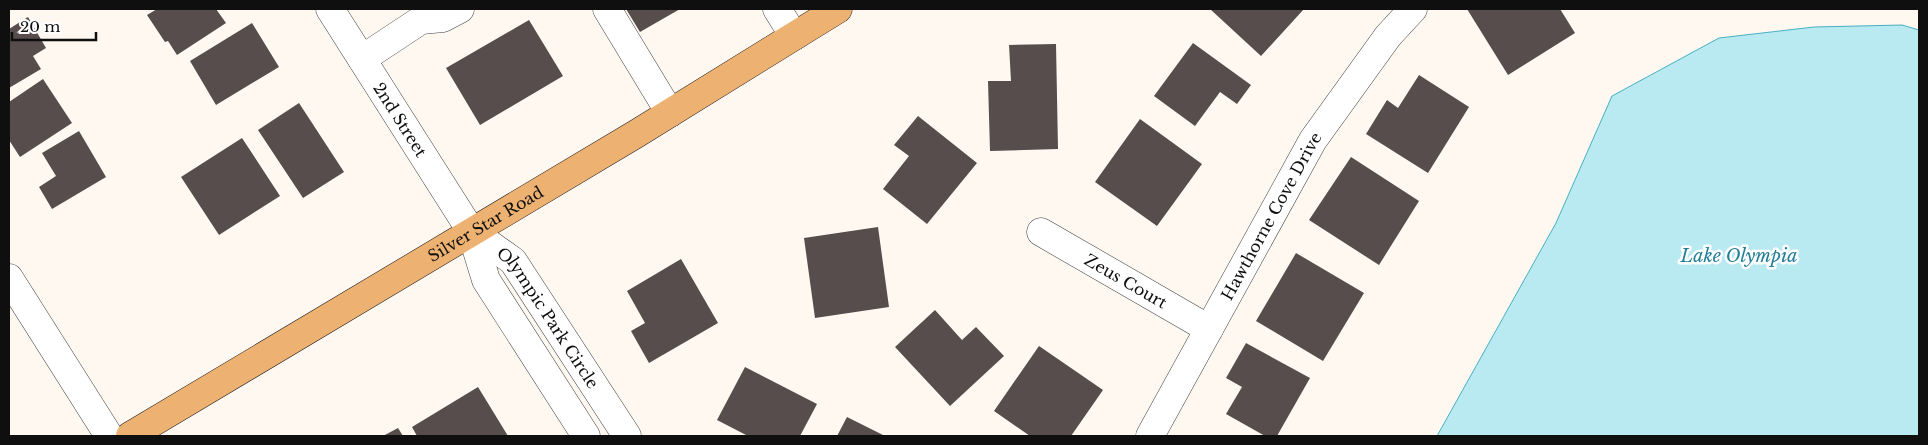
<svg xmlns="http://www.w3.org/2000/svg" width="1928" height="445" font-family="'Libre Baskerville',serif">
  <rect width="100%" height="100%" fill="#fef8f1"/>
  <!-- water -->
  <path fill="#baeaf1" stroke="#47afc2" d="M1902,25L1919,30V436H1437L1556,223L1612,96L1719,38L1814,27Z"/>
  <!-- building -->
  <path fill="#564d4c" d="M157,9H216L226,23L177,55L168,41L165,42L147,15Z
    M626,9H680L640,32Z
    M1210,9H1304L1261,56Z
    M1467,9H1560L1575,33L1508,75Z
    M28,17L46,48L33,56L41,69L9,88V29Z
    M529,20L563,76L480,125L446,68Z
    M252,23L279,67L216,105L190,61Z
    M1193,43L1251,85L1237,104L1220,92L1195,126L1154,96Z
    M1056,44L1058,149L990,151L988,81H1011L1009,45Z
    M1419,75L1469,107L1428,173L1366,134L1387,100L1398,108Z
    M43,79L72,123L20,157L9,140V102Z
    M299,103L344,172L303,198L258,130Z
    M918,116L977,163L927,224L883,189L909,156L894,145Z
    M1140,119L1202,164L1157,226L1095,182Z
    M79,131L106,177L52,209L39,187L56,176L42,153Z
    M242,138L280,196L219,235L181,177Z
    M1351,157L1419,201L1379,265L1309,220Z
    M878,227L889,307L815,318L804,238Z
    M1296,253L1364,293L1323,361L1256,321Z
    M681,259L718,323L649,363L631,331L645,323L627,291Z
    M935,310L962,340L976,327L1004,356L950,406L895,347Z
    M1246,343L1310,378L1277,436H1265L1226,414L1242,387L1226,378Z
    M1039,346L1103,390L1071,436H1030L994,411Z
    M745,367L817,404L800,436H748L717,420Z
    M478,387L508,436H417L412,427Z
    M847,417L885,436H837Z
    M398,428L403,436H383Z"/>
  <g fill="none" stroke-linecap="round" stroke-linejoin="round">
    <!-- minor casing -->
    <g stroke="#424242" stroke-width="29">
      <g id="minor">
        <path id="s1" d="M330,9L471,231L486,280L586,436"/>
        <path d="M607,9L670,113"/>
        <path d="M777,9L794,36"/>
        <path d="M362,59L421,20L443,18L460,9"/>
        <path id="s2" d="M471,231L513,261L627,436"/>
        <path id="s3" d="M1041,232L1209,329"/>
        <path d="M9,278L109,436"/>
        <path id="s4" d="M1150,436L1313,140L1388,36L1413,9"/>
      </g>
    </g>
    <!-- major casing -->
    <g stroke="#202020" stroke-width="29">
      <g id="major">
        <path id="s5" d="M130,436L636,134L838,9"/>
      </g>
    </g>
    <!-- minor -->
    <use href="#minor" stroke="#fff" stroke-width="28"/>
    <!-- major -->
    <use href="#major" stroke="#edb272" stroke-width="28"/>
  </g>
  <g text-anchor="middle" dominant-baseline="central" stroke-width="5" stroke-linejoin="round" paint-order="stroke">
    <!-- street labels -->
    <g font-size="16" fill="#0f0f0f" stroke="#fff">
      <text stroke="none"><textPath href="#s1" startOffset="131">2nd Street</textPath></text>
      <text stroke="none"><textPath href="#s4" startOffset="251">Hawthorne Cove Drive</textPath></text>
      <text stroke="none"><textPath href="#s5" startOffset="414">Silver Star Road</textPath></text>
      <text stroke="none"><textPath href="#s3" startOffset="98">Zeus Court</textPath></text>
      <text stroke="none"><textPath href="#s2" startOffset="118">Olympic Park Circle</textPath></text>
    </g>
    <!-- water labels -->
    <g font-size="18" font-style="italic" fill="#217f97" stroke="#fff">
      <text x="1739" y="256">Lake Olympia</text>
    </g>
  </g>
  <!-- border -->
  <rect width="1928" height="445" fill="none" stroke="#0f0f0f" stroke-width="20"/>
  <!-- scale -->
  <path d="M12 32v8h84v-8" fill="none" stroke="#0f0f0f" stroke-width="2.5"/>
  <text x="20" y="32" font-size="15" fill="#0f0f0f" stroke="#ffffff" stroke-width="4" paint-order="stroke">20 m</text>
</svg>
